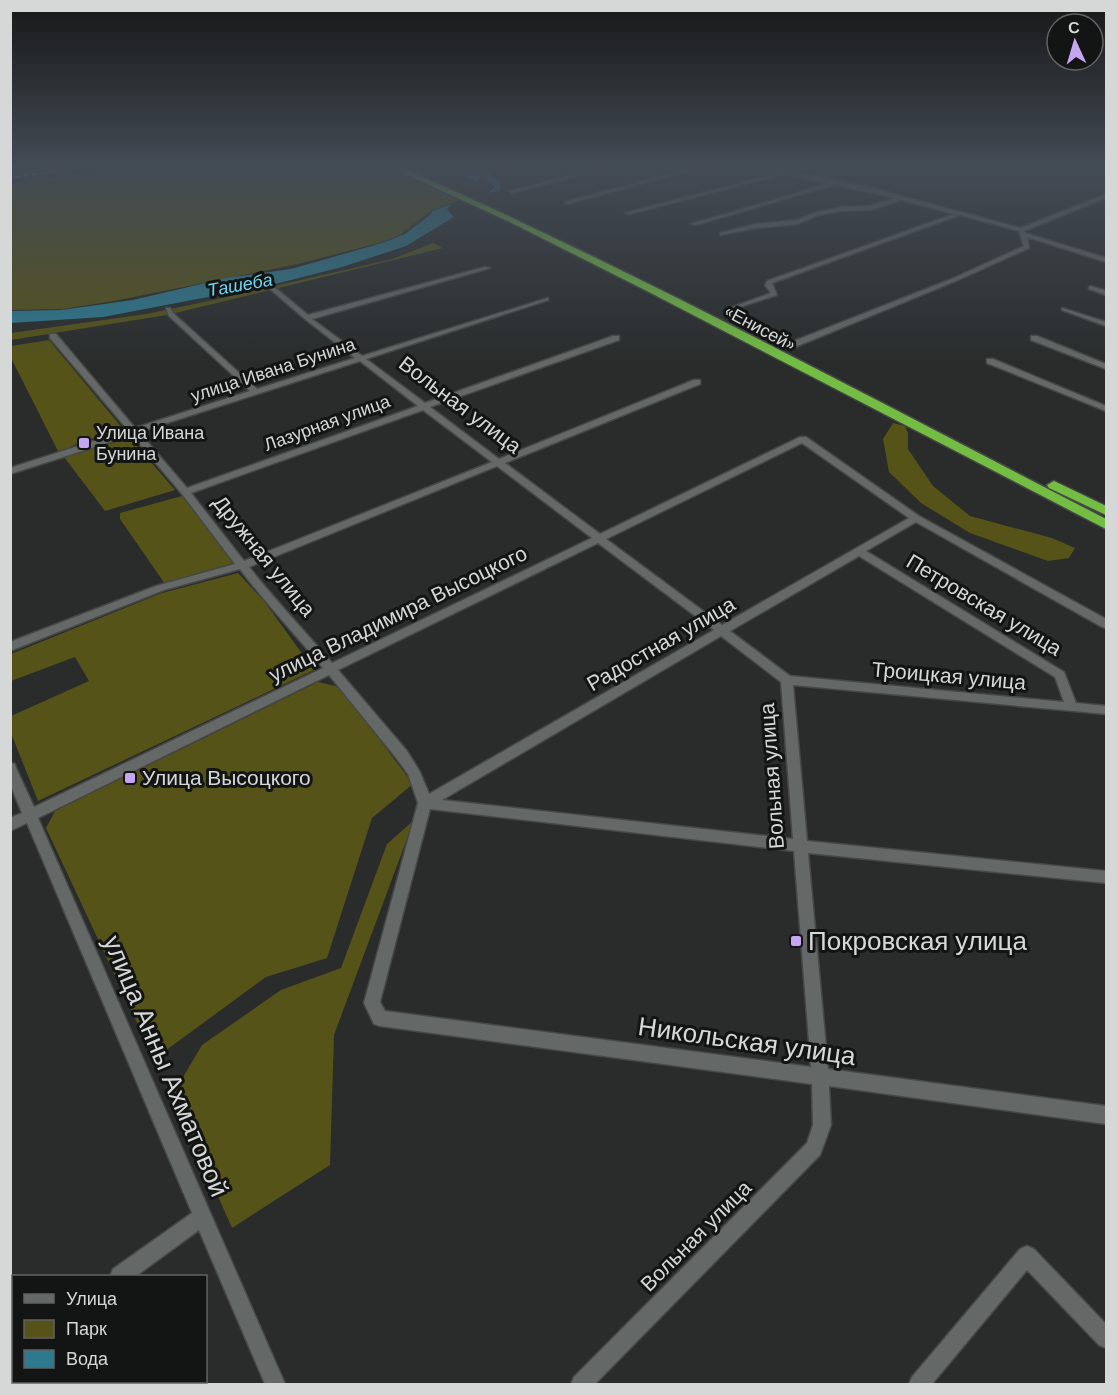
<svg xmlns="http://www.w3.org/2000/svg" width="1117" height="1395" font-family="'DM Sans',sans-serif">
  <rect width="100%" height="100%" fill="#292c2b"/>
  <!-- green -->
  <path fill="#555318" d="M130,167H382L459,200L431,211L400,235L379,243L298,264L114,301L63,309L11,310L10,184Z
    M433,243L443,248L167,315L11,340V333L146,314L214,300L392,259Z
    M49,340L124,430C116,439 102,437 91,439C79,442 69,447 59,453L11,358V346Z
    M893,423L905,426L908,433V449L933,486L970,516L1052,538L1075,548L1069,558L1048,561L970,533L921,503L889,472L883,439Z
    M130,438L175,490L105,511L64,457Z
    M182,496L236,562L165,584L120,519V513Z
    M238,573L264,601L314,670L38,801L11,733V716L89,681L75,657L11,681V654L162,593Z
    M318,682L340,687L413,784L372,818L327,958L266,977L154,1059L46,828L55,811Z
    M414,820L334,1035L330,1165L232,1228L173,1094L202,1045L281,990L341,968L387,844Z"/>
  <!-- water -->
  <path fill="#2d7a8f" d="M458,167H482V170L489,172L499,183H503L500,184V191L488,193L495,187L482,176L476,181L458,172Z
    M452,204L447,209L454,217L406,246L342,267L275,284L103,317L11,323V311L61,310L133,300L227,278L291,269L382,243L405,234L431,214L432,211Z"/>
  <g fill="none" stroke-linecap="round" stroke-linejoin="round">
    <!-- minor casing -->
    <g stroke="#454846" stroke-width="3">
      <path id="minor" d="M507,167H515L504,172L501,170Z
        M603,167H613L512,193L509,191Z
        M695,167H705L567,204L564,202Z
        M755,167H767L868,187L1021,228L1106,194V198L1024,231L1025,233L1106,258V262L1027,237L1029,248L958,280L795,347H789V343L954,278L1024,246L1019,231L960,215L772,283L777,295L733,309V307L771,293L765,285L767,281L954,214L901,200L871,210L841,211L818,215L798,224L756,228L720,235V233L756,224L797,220L814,213L841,207L870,206L895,198L781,173V175L630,214L625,213L778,173Z
        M828,184L833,185L696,225L691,224Z
        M485,267L490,268L312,319L362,356L548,298V300L366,359L425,403L613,336H619V340L430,407L499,459L694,380H700V384L505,463L600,534L800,437H806L919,516L1106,619V628L1102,627L916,522L866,551L1064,672L1076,703L1106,706V714L793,685L807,841L1106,871V883L808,853L828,1069L1106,1106V1124L829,1086L831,1125L820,1155L595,1384H571L574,1377L807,1143L813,1125L812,1084L380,1026L374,1024L364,1003L418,803L408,774L397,759L329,675L38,818L285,1384H265L199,1230L136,1276H110L113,1269L192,1213L27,823L10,831V818L22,813L10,784V763L15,764L16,768L34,807L323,668C295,634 266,604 240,569L164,590L10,651V642L156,586L235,564L182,494L132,435L10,474V468L128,430L50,338V334H56L135,428L250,391L169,316L166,308H170L174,314L257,389L355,358L305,319L269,288V286H273L308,315ZM360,361L418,406L187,488L139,432ZM423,410L492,462L244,561L191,493ZM802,443L909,518L722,625L606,539ZM497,466L592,538L332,663C305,631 275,600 249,567ZM598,543L714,630L429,794L420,772L407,751L338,670ZM859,556L1055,677L1064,702L790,676L730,631ZM721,636L781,682L793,839L442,800ZM430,809L794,851L811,1067L385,1011L380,1002Z
        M1091,286L1106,291V295L1089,289V287Z
        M1062,308L1106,322V326L1062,310Z
        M1031,336H1037L1106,364V369L1031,340Z
        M987,359H993L1106,406V411L987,363Z
        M1027,1246L1034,1249L1106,1324V1348L1099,1345L1027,1270L932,1384H909L912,1377L1020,1249Z
        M14,1344V1366L10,1367V1345Z"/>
    </g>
    <!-- highway casing -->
    <g stroke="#454846" stroke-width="3">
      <path id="highway" d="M390,167H401C642,274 873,399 1106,519V529L647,291L510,222Z
        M1054,481L1106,506V515L1049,488L1047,485Z"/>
    </g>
    <!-- minor -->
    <use href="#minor" fill="#646866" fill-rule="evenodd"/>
    <!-- highway -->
    <use href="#highway" fill="#73bd43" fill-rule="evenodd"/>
    <!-- rail casing -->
    <g stroke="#9c9e9d" stroke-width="2">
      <path id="rail" d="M10,178L82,167"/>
    </g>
    <!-- rail -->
    <use href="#rail" stroke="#131414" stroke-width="1.5" stroke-dasharray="4.5" stroke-linecap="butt"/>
  </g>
  <!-- sky -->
  <linearGradient id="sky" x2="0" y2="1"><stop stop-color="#171818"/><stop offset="0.46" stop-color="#434b55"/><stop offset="1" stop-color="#434b55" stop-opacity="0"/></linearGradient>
  <rect width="1117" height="363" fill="url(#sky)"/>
  <!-- markers -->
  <g fill="#c6a6f0" stroke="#131414" stroke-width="2">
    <rect x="78" y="437" width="12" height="12" rx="3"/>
    <rect x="124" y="772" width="12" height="12" rx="3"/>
    <rect x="790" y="935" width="12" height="12" rx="3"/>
  </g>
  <g text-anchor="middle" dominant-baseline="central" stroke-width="6" stroke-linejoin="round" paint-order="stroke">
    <!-- far-water labels -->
    <g font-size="18" font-style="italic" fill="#6fd6f4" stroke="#131414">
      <text transform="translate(240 285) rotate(-10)">Ташеба</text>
    </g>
    <!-- far-street labels -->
    <g font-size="18" fill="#d6d8d7" stroke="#131414">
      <text transform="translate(760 328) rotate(28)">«Енисей»</text>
      <text transform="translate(273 370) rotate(-18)">улица Ивана Бунина</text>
      <text transform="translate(327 423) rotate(-20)">Лазурная улица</text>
    </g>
    <!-- far-poi labels -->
    <g font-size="18" fill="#d6d8d7" stroke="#131414" text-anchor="start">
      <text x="96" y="433">Улица Ивана<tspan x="96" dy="21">Бунина</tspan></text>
    </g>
    <!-- street labels -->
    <g font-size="21" fill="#d6d8d7" stroke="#131414">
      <text transform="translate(460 405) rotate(37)">Вольная улица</text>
      <text transform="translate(264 556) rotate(51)">Дружная улица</text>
      <text transform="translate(984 605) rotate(31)">Петровская улица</text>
      <text transform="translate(398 614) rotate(-26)">улица Владимира Высоцкого</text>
      <text transform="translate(661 644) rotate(-30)">Радостная улица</text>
      <text transform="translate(949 676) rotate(5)">Троицкая улица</text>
      <text transform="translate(772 776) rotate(-94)">Вольная улица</text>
      <text transform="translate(696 1236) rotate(-45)">Вольная улица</text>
    </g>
    <!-- poi labels -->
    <g font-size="21" fill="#d6d8d7" stroke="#131414" text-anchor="start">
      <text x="142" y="778">Улица Высоцкого</text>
    </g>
    <!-- near-poi labels -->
    <g font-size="26" fill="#d6d8d7" stroke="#131414" text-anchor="start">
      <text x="808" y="941">Покровская улица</text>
    </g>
    <!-- near-street labels -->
    <g font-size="26" fill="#d6d8d7" stroke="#131414">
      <text transform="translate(747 1041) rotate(8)">Никольская улица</text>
      <text transform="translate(166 1066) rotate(67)">улица Анны Ахматовой</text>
    </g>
  </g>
  <!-- border -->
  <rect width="1117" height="1395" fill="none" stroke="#d6d8d7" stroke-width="24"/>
  <!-- legend -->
  <rect x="12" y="1275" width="195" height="108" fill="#131414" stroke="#616262" stroke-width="1.5"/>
  <rect x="24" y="1294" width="30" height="9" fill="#646866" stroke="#616262" stroke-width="1.5"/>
  <text x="66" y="1305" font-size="18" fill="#d6d8d7">Улица</text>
  <rect x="24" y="1320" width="30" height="18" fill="#555318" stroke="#616262" stroke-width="1.5"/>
  <text x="66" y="1335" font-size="18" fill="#d6d8d7">Парк</text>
  <rect x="24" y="1350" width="30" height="18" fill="#2d7a8f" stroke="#616262" stroke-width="1.5"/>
  <text x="66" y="1365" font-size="18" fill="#d6d8d7">Вода</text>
  <!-- north arrow -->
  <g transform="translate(1075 42) rotate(356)"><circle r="28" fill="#131414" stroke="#616262" stroke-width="1.5"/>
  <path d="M0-4.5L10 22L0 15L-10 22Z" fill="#c6a6f0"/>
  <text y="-9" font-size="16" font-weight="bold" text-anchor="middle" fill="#d6d8d7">С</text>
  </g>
</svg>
